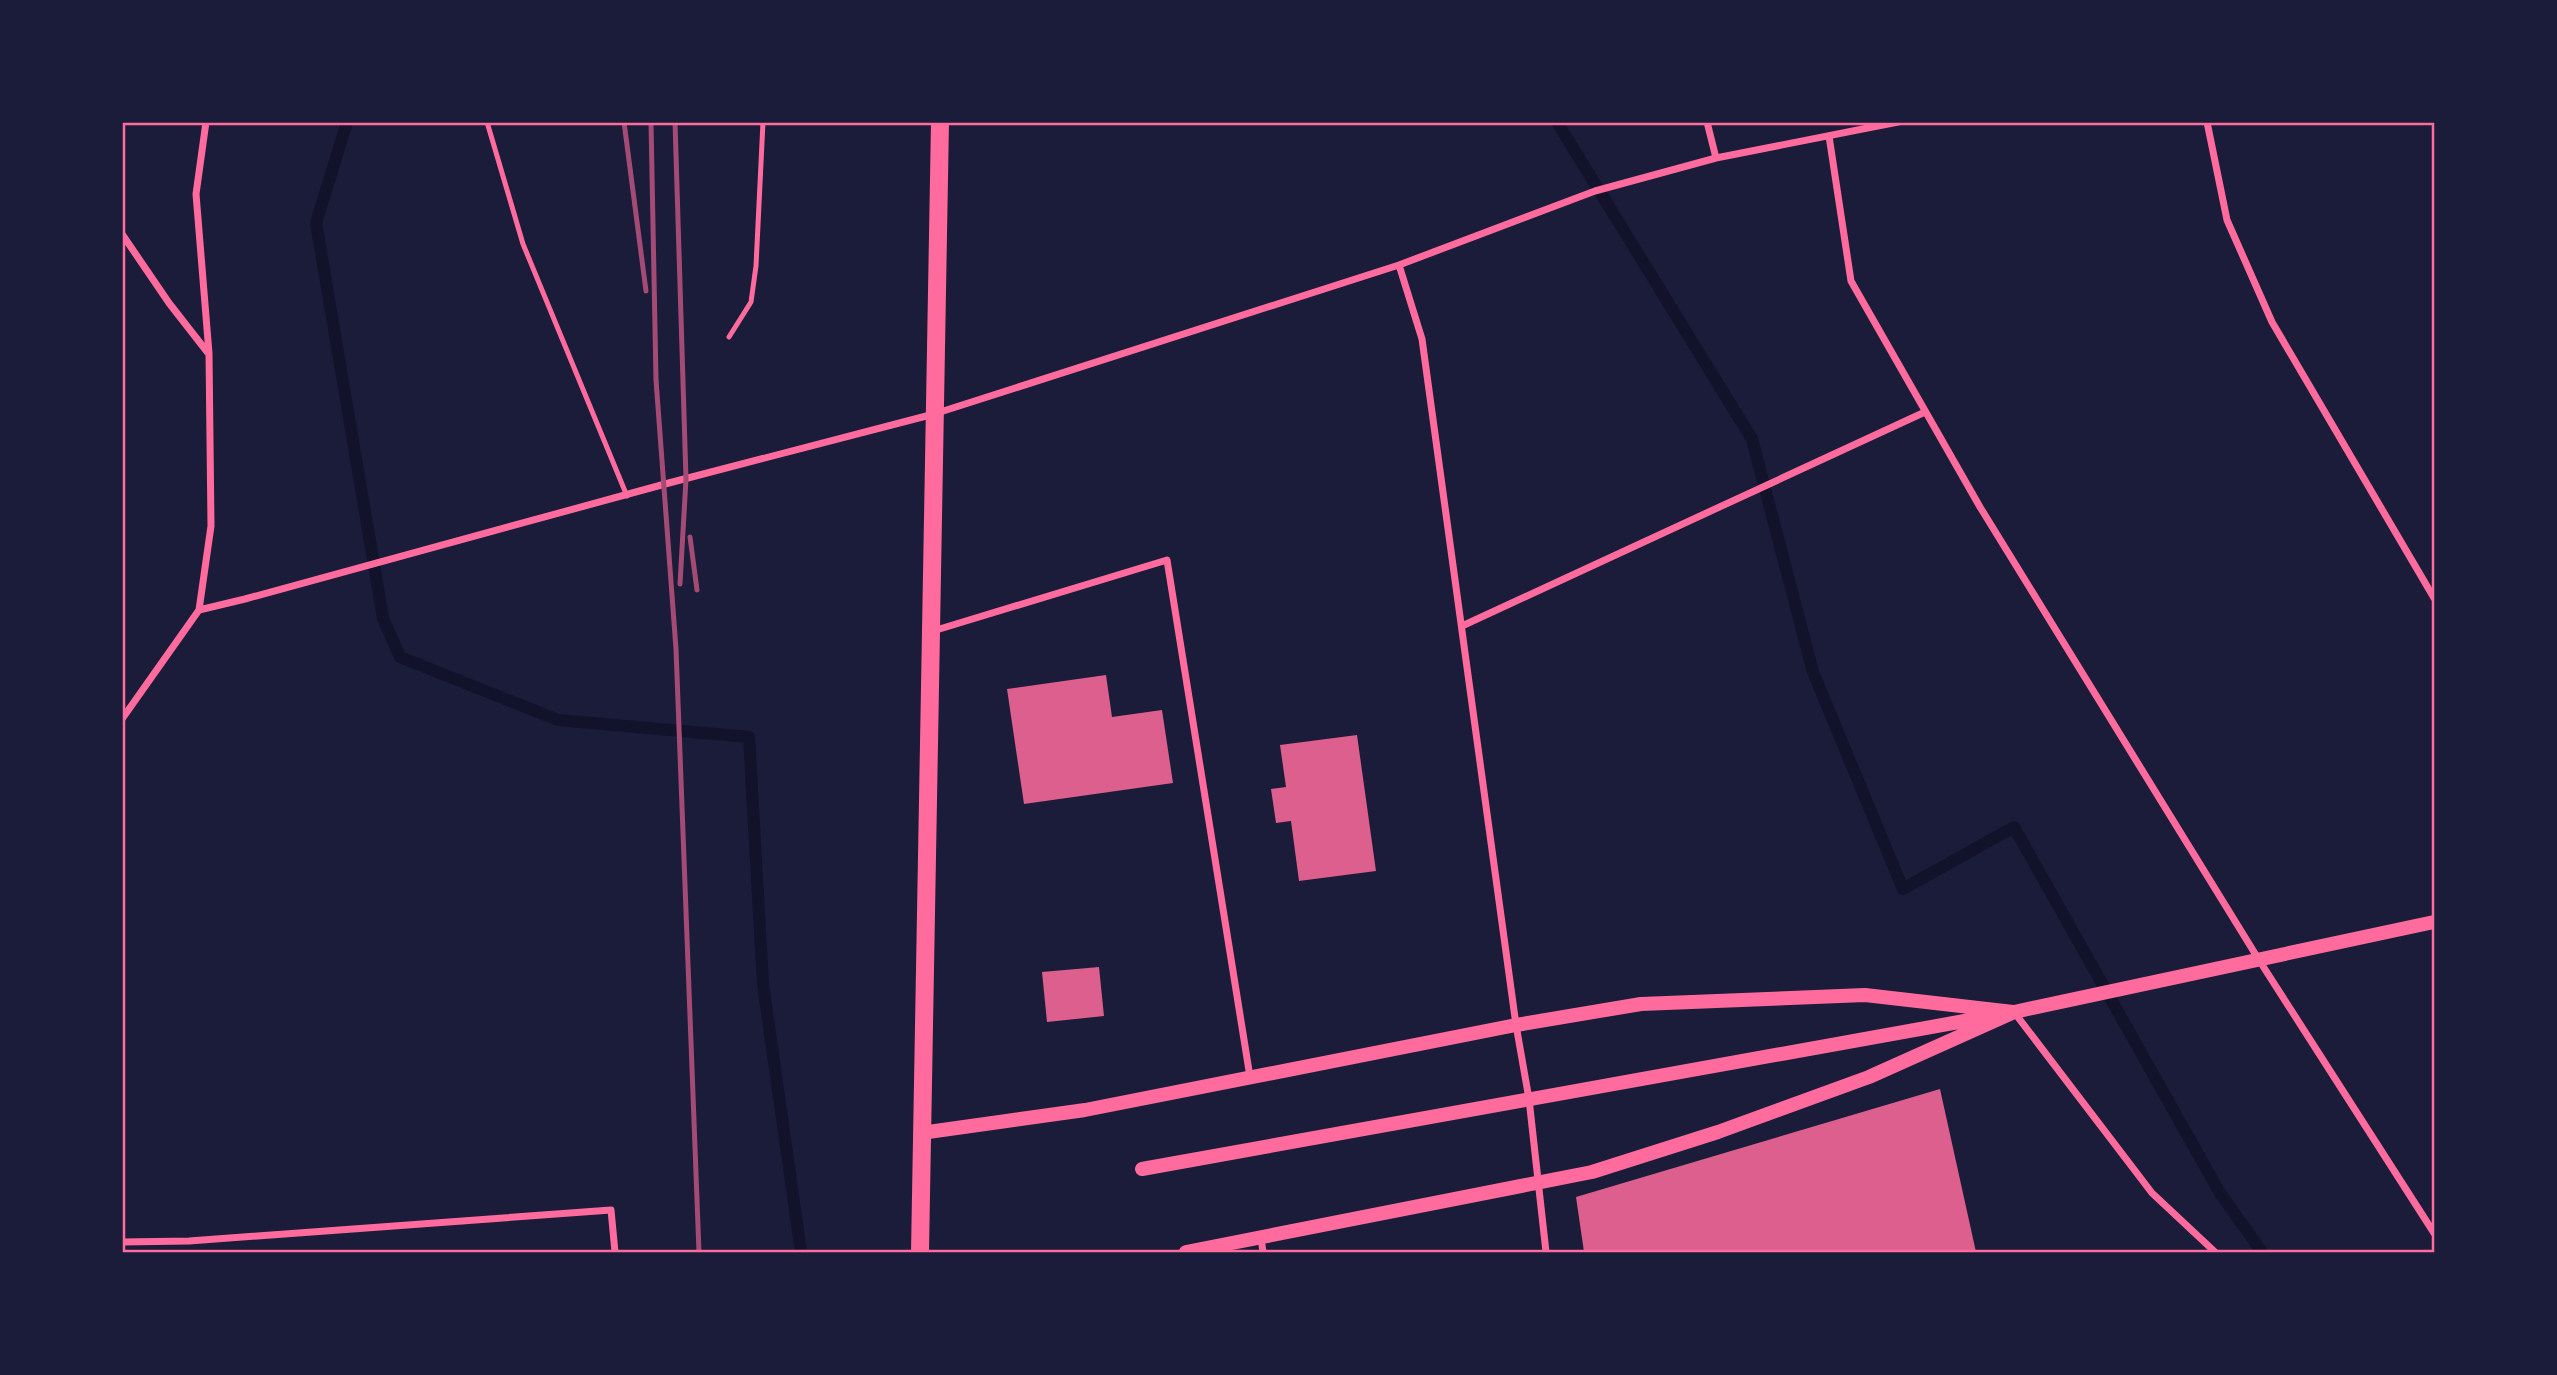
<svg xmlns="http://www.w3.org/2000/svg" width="2557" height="1375" font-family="Signika,sans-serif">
  <rect width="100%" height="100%" fill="#1b1b3a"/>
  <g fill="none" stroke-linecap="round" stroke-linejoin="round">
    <!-- stream -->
    <path stroke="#12122b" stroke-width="12" d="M347,122L316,223L383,618L400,657L558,720L749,737L763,984L801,1252
      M1557,122L1752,439L1813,672L1903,889L2014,827L2220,1193L2262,1252"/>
  </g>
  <!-- building -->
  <path fill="#dd5f8e" d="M1106,675L1112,717L1162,710L1173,783L1024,804L1007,689Z
    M1357,735L1376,871L1299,881L1291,821L1276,823L1271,789L1286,787L1280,745Z
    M1099,967L1104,1016L1047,1022L1042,972Z
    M1940,1089L1976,1252H1584L1576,1197Z"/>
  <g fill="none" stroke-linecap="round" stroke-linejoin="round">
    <!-- service -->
    <path stroke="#ff6b9d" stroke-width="5" d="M487,122L523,244L627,496
      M729,337L751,302L756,266L763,122"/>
    <!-- minor -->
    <path stroke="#ff6b9d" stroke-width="7" d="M1707,122L1716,158
      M2207,122L2227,220L2272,322L2434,598
      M1829,136L1851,281L1980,507L2259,960L2434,1233
      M122,234L169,303L208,353
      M1399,265L1422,339L1516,1025L1529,1099L1546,1252
      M199,610L245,599L665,484L934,414L1399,265L1595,191L1716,158L1898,122
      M1462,626L1925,412
      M933,631L1167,560L1250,1077
      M122,719L199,610L211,526L209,353L196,194L206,122
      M2014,1012L2152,1193L2215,1252
      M1261,1238L1263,1252
      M122,1242L189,1241L611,1210L615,1252"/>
    <!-- secondary -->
    <path stroke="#ff6b9d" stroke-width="14" d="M921,1133L1085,1110L1516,1025L1641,1004L1865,995L2013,1012
      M1142,1169L1992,1016
      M1186,1252L1592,1172L1718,1132L1869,1077L2014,1012L2434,922"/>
    <!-- primary -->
    <path stroke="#ff6b9d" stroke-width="18" d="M920,1252L940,122"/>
    <!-- rail -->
    <path stroke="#a44b75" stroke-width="5" d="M624,122L646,291
      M651,122L656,380L676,649L699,1252
      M675,122L686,479L680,584
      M690,537L697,590"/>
  </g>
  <!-- border -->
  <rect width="2557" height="1375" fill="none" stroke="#1b1b3a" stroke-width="248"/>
  <rect x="124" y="124" width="2309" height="1127" fill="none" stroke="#ff6b9d" stroke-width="2.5"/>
</svg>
